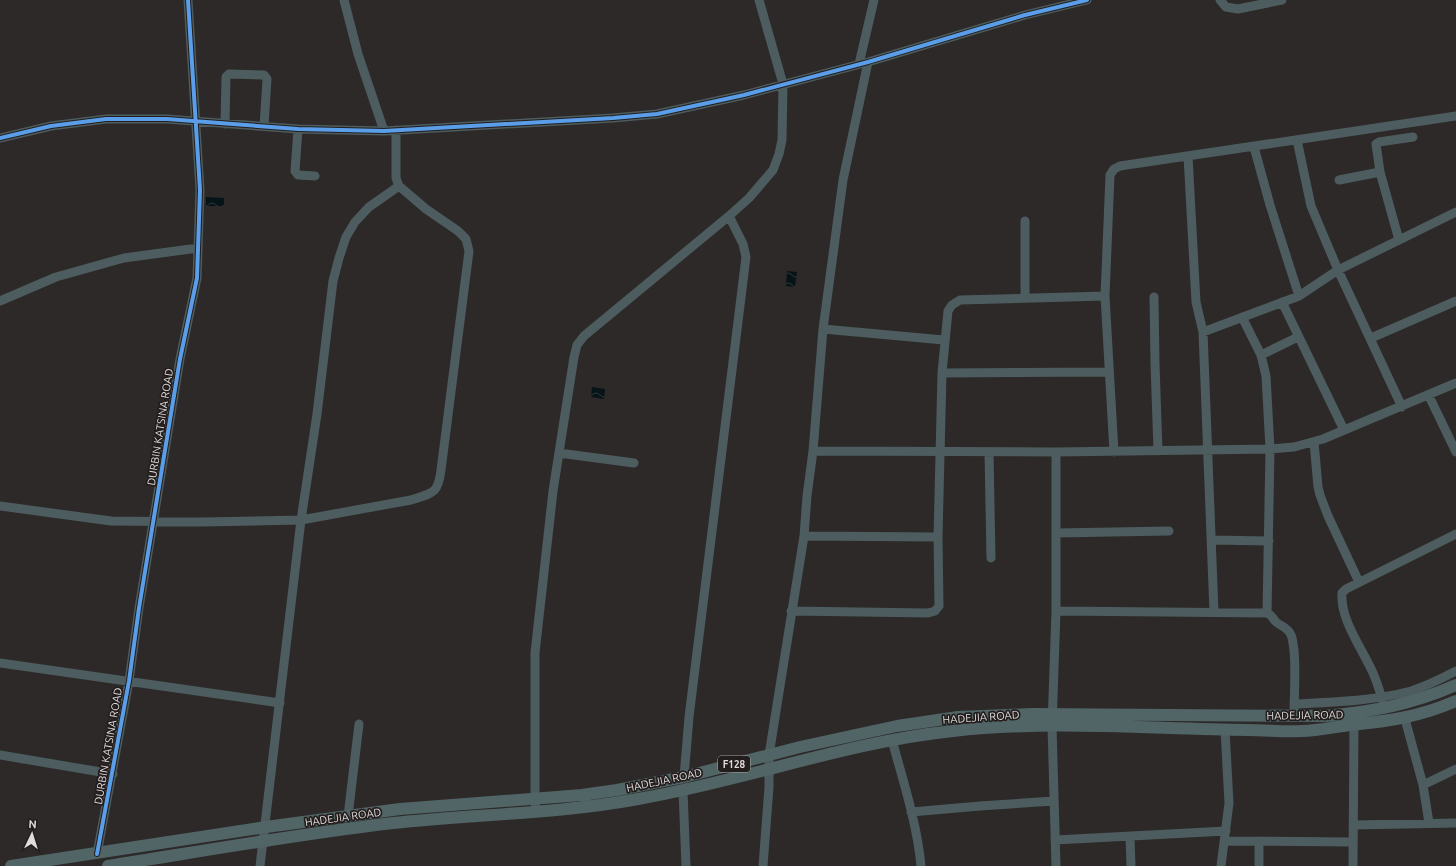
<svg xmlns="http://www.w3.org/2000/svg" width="1456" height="866" font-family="Ubuntu,sans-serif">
  <defs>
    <pattern id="water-waves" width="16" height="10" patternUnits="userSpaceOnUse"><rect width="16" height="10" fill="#061417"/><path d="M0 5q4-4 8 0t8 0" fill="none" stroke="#2a3638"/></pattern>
  </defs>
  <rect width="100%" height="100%" fill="#2c2928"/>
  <!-- water -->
  <path fill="url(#water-waves)" d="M206,197L224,198V206H206Z
    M787,271L797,272L795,287L786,286Z
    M592,387L605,389L604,399L591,397Z"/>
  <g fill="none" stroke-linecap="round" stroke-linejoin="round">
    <!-- minor -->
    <path stroke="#4d5c5e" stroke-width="9" d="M344,0L358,54L384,131
      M1220,0L1226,7L1238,9L1282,0
      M859,64L874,0
      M225,124L226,77L229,74L264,75L267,79L264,126
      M298,129L295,171L298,175L315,176
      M0,138L51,126L106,119H167L298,129L384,131L613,118L657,114L744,95L868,62L1025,15L1087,0
      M1297,140L1311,206L1338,270L1402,407
      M1254,147L1270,205L1299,296
      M1188,156L1196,302L1203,332L1214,612
      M1339,180L1380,172
      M1399,240L1380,172L1376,144L1379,142L1413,137
      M1154,297L1155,364L1158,451
      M1025,298V221
      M0,301L56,277L124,258L198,248
      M1282,302L1344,430
      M1242,317L1261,355L1266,376L1270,449L1267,613
      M823,329L944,340
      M1203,332L1299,296L1338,270L1456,212
      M1371,338L1456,301
      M1261,355L1298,337
      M942,373L1109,372
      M1429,396L1456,452
      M1314,442L1318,487L1320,495L1328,516L1359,582
      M813,451L1056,452L1270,449L1294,447L1323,439L1456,383
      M989,452L991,558
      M1056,452V611L1052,726L1056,866
      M1114,452L1105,296L1110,175L1114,169L1120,166L1456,116
      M559,453L634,463
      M0,506L111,521L202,522L301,520L411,500C433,493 438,494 441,470L469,251L466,239L458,231L426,209L399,186L396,178V130
      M1056,533L1169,531
      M804,536L938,537
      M1212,540L1269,541
      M791,611L928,613L935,611L939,606L938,537L942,373L948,311L952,305L960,300L1105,296
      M1056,611L1267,613C1272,615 1272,617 1275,621C1279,626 1287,626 1291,635C1293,639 1293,645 1294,650C1296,672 1294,694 1294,716
      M0,663L280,703
      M1294,704C1333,702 1373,701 1411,691C1426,686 1441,679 1456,671
      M1385,708C1381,696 1378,684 1373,673C1362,648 1340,620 1342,593L1346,589L1456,534
      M1405,719L1423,785L1429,823
      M892,740C903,781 917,823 921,866
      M0,755L113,774
      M684,777L689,717L746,257L743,244L729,216L749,198L773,170L779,154L782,140L783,84L759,0
      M1423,785L1456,769
      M683,791L686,866
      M911,812L980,806L1054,801
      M536,813L535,798V653L553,491L574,357L577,345L584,336L729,216
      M348,816L359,724
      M1353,825L1456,823
      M1130,837L1131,866
      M1055,840L1226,831
      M1225,841L1353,842
      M1259,841V866
      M97,854L129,681L139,608L180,359L197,278L200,190L188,0
      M260,866L301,520L317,414L333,281L339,258L346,237L355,222L369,207L399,186
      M763,866L769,787V755L804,536L807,496L813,451L823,329L843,180L868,62
      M1221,866L1229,803L1225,730
      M1353,866L1354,725"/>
    <!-- major -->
    <path stroke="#516466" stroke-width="12" d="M11,866L266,827L400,809L582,795L617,790L684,777L800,747L846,737L897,726L958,717L1033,714L1325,716C1372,712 1413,704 1456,685
      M108,866C203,851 298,834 393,823C475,814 557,814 638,799C744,781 846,742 953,731C1051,720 1149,729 1248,730C1266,730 1284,732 1302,731C1318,731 1334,727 1350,725C1389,721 1419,717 1456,701"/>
    <!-- cycleway casing -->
    <g stroke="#231e1d" stroke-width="6">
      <path id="cycleway" d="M0,138L51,126L106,119H167L298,129L384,131L613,118L657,114L744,95L868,62L1025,15L1087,0
        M97,854L129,681L139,608L180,359L197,278L200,190L188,0"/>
    </g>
    <!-- cycleway -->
    <use href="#cycleway" stroke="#5a9eea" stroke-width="4"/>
  </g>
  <g text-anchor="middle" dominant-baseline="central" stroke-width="3.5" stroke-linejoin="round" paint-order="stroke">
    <!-- shield labels -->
    <rect fill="#231e1d" stroke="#a7a3a2" stroke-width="1" x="718" y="756" width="32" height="16" rx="3"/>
    <g font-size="10" font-weight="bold" fill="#dfdcdb">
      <text x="734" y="764">F128</text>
    </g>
    <!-- street labels -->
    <g font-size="11" fill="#dfdcdb" stroke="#231e1d">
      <text transform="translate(160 427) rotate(-81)">DURBIN KATSINA ROAD</text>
      <text transform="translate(1305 715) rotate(-1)">HADEJIA ROAD</text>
      <text transform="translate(981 717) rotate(-4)">HADEJIA ROAD</text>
      <text transform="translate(108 746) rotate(-80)">DURBIN KATSINA ROAD</text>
      <text transform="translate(664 780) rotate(-12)">HADEJIA ROAD</text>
      <text transform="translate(343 817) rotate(-8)">HADEJIA ROAD</text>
    </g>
  </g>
  <!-- north arrow -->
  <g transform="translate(32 834) rotate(4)" stroke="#231e1d" stroke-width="3" paint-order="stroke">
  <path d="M0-3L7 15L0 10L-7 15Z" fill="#dfdcdb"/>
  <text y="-6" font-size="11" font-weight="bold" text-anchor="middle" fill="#dfdcdb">N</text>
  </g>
</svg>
